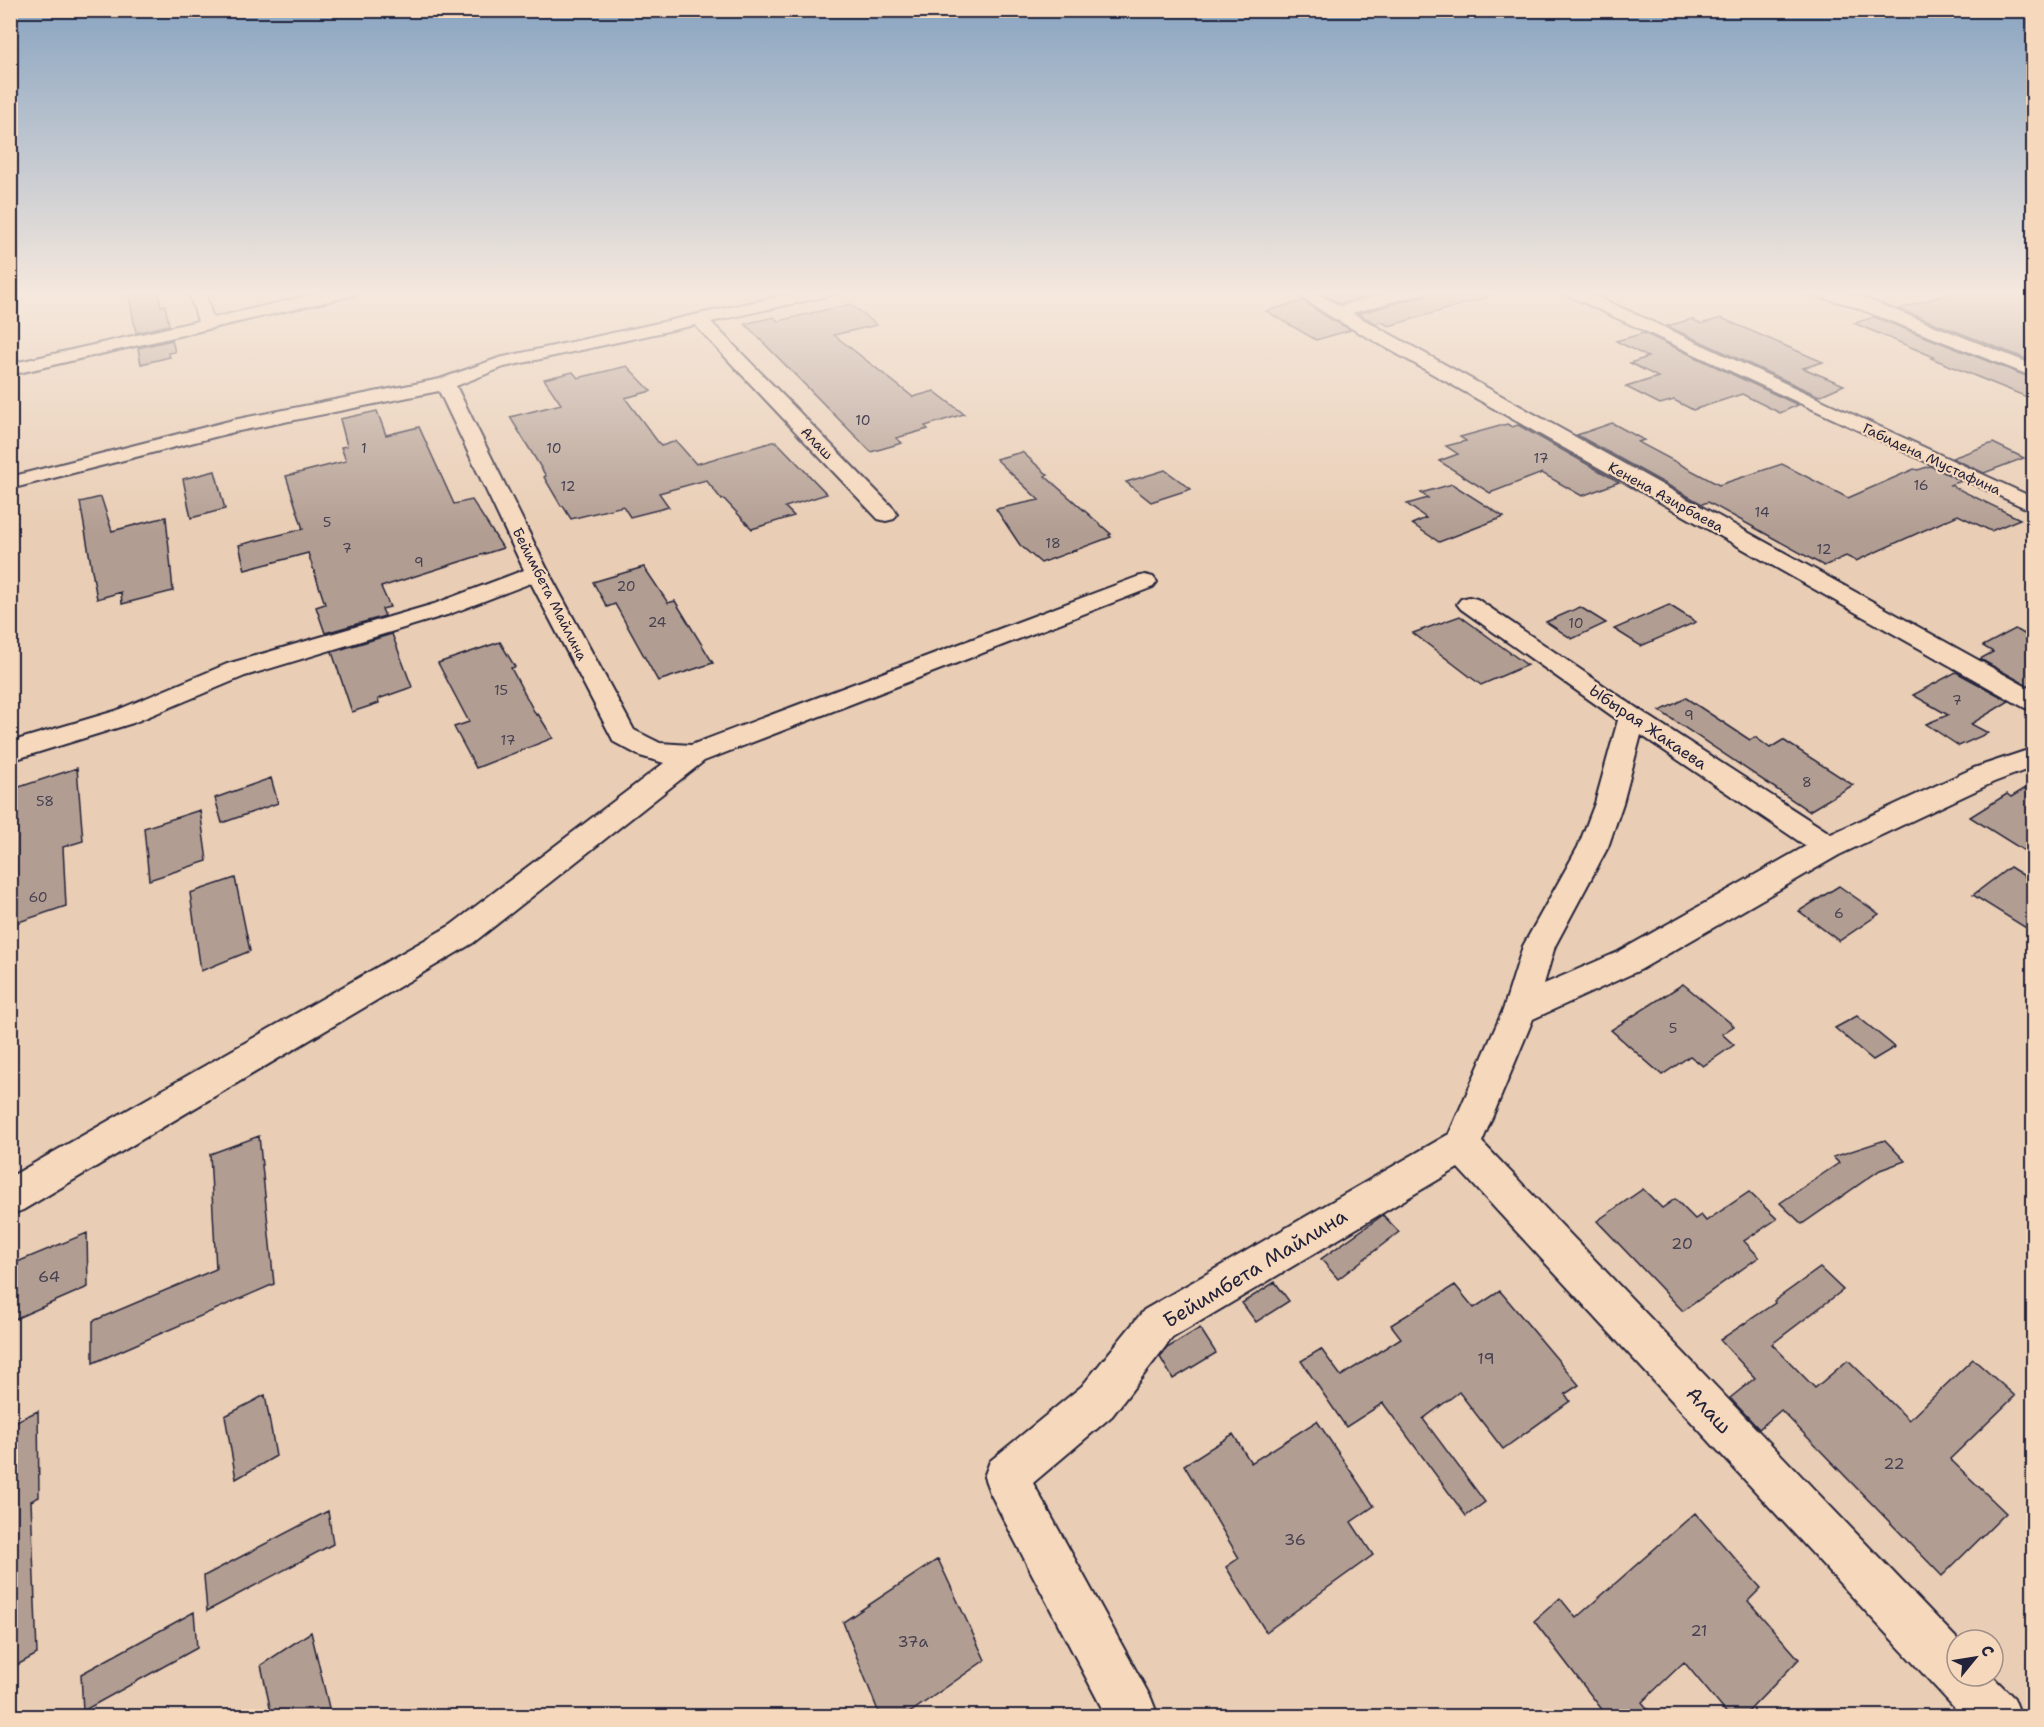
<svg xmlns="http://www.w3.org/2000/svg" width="2044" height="1727" font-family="'Shantell Sans',sans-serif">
  <rect width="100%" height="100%" fill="#e9cdb4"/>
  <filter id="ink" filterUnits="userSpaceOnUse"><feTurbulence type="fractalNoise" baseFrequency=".0167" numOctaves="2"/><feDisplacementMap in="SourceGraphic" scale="12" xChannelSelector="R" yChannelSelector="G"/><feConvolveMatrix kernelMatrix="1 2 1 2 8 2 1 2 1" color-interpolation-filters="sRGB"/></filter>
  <g filter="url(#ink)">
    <!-- building -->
    <path fill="#b29d92" stroke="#22223b" stroke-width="1.5" d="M128,290H158L161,306L165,305L169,325L136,333Z
      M1344,290H1354L1366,297L1340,304L1325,295Z
      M1429,290H1487L1488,297L1389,326L1381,322L1375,323L1358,314L1426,295Z
      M1962,290H2020L2034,295V362L1899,309Z
      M1303,301L1329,318L1351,330L1316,340L1266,311Z
      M850,304L877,325L834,335L913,397L934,391L964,414L925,426L928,429L896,438L902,443L871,452L745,324L774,317L778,321Z
      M1874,317L2034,379V400L1931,358L1934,357L1854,323Z
      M1721,318L1823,362L1803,368L1844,385L1819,396L1667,326L1692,319L1701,324Z
      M1644,333L1798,405L1780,413L1742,394L1693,410L1674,400L1660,404L1626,387L1658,377L1630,363L1648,357L1616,341Z
      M172,340L175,352L168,353L170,357L141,364L138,348Z
      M627,366L651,391L625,398L661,446L676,441L696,464L776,441L827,494L785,507L794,516L752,529L724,499L722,500L706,480L659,493L669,507L630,517L623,506L571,519L563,506H561L544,477L546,476L510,417L561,404L544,379L573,372L578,378Z
      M377,411L386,435L419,427L454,504L472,500L503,548L381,587L390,607L382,609L385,616L325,633L316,607L325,604L308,553L245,570L239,545L303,529L286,476L346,461L341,447L347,446L340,419Z
      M1612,423L1644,440L1638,442L1719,485L1782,464L1848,498L1914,469L1918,470L1930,466L1962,481L1950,485L2020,519L1991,531L1958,515L1856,561L1846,556L1824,566L1708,502L1702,504L1577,435Z
      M1507,424L1512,427L1518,425L1619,482L1582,496L1542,473L1490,493L1439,461L1458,454L1446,446L1466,441L1460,437Z
      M1993,443L2024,458L1984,473L1952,458Z
      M1022,452L1048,475L1045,476L1111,534L1109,535L1111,537L1041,563L1020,545L996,509L1039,500L996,459Z
      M1165,470L1191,489L1151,502L1126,482Z
      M215,471L225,509L191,518L183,479Z
      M1452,484L1504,517L1439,542L1412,524L1426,518L1407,504L1428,498L1421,493Z
      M101,497L112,531L166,517L173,591L122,604L121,592L97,599L80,502Z
      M644,567L668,603L675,601L713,663L658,681L615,604L607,607L593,582Z
      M1669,605L1696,622L1641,646L1614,629Z
      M1580,607L1606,623L1572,639L1546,622Z
      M1460,616L1527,665L1481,685L1413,633Z
      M2015,629L2034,639L2032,688L1980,659L1993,652L1983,646Z
      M392,634L412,687L378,699L379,703L352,712L332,652Z
      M500,642L515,667L511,668L536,715L538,714L553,738L476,768L454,727L469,722L438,663Z
      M1956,672L2009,701L1971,724L1988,733L1959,746L1926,724L1948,715L1913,695Z
      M1686,698L1750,740L1755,737L1770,748L1783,740L1853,785L1809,811L1660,711Z
      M77,768L83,841L63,847L66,906L10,925V888L16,886L14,835L10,836V790Z
      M271,778L278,803L222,823L215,798Z
      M2034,783V857L1970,817L2007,794L2011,797Z
      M200,810L207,861L149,880L144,828Z
      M2010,867L2034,882V933L1973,895Z
      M235,878L250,951L201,971L190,893Z
      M1839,886L1879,914L1839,941L1799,911Z
      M1683,984L1734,1026L1722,1034L1734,1045L1703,1066L1690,1056L1662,1075L1611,1030Z
      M1857,1016L1895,1047L1873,1060L1835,1028Z
      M259,1136L274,1284L93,1363V1321L216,1269L210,1154Z
      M1885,1140L1905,1161L1880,1170L1802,1224L1780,1203L1839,1163L1833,1157Z
      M1643,1189L1662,1208L1675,1199L1695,1219L1701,1215L1706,1221L1749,1192L1777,1219L1744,1241L1759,1257L1683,1311L1597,1221Z
      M1383,1215L1399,1232L1338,1279L1321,1259Z
      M87,1233L88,1287L10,1321V1265Z
      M1820,1268L1843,1290L1772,1344L1815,1388L1848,1360L1909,1420L1973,1359L2015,1396L1950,1459L2006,1513L1942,1576L1781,1410L1759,1429L1730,1398L1755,1378L1720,1340L1775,1303L1774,1301Z
      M1275,1282L1289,1301L1256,1322L1242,1303Z
      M1455,1285L1474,1308L1500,1291L1579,1385L1565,1394L1570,1401L1503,1449L1459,1392L1423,1419L1485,1502L1466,1516L1383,1403L1346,1427L1301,1361L1321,1349L1341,1376L1401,1338L1391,1325Z
      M1200,1328L1216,1353L1173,1379L1160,1357L1167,1348Z
      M265,1395L276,1456L236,1479L225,1416Z
      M38,1411L39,1497L31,1501L37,1654L10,1669V1424Z
      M1317,1421L1374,1506L1351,1522L1373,1555L1266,1632L1226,1567L1239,1558L1184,1465L1233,1434L1251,1463Z
      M328,1511L333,1544L207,1611L204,1576Z
      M1695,1513L1761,1588L1748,1601L1799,1659L1744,1716H1729L1684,1662L1642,1702L1653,1716H1607L1534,1621L1560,1598L1576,1618Z
      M938,1559L985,1660L905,1716H880L843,1622Z
      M194,1612L197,1648L83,1711L81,1674Z
      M311,1632L331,1716H272L261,1665Z"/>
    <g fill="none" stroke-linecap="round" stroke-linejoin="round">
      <!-- minor casing -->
      <g stroke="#22223b" stroke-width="4">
        <path id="minor" d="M188,290H204L213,318L333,290H363L355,295L10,375V364L198,321Z
          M808,290H839L831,295L711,322L894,509L897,514L894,519L886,521L878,519L695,325L504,367L456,386L549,573L634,730L660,743L691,745L1137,577L1145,575L1153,577L1157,582L1153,587L704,761L473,943L23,1210L10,1215V1177L451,925L664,763L640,756L614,742L531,583L450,614L245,676L133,723L10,761V742L115,711L227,664L434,604L524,570L439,391L234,432L10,489V477L233,420L440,379L499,358Z
          M1291,290H1311L1340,306L1399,290H1427L1425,293L1352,313L2034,691V710L2025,708L1330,316Z
          M1561,290H1583L2034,498V512L1563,293Z
          M1803,290H1832L1859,296L2034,365V377L1847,304L1805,293Z
          M1469,597L1477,599L1641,711L1831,834L1974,768L2034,748V767L1994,782L1839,855L1640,970L1533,1019L1482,1142L1958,1640L1957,1676H1992L2014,1698L2021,1716H1962L1458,1168L1172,1338L1112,1416L1033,1483L1151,1698L1158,1716H1106L990,1493L984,1477L990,1461L1082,1386L1144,1310L1449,1134L1503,1010L1523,946L1578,847L1595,803L1618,720L1461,609L1457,604L1461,599ZM1641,735L1806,846L1618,952L1544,984L1555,946L1608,847L1623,803Z"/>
      </g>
      <!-- minor -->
      <use href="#minor" fill="#f6d8bc" fill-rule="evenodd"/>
    </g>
  </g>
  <!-- sky -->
  <linearGradient id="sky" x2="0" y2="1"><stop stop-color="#89a4c1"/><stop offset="0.55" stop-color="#f5e8dd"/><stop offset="1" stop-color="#f5e8dd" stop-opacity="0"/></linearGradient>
  <rect width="2044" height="532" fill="url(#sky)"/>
  <g text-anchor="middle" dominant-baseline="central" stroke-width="4.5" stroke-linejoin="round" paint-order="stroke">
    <!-- number labels -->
    <g font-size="14" fill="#464151">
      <text x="863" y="420">10</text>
      <text x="364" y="448">1</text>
      <text x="554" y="448">10</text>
      <text x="1541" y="458">17</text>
      <text x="1921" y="485">16</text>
      <text x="568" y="486">12</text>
      <text x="1762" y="512">14</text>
      <text x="327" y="522">5</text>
      <text x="1053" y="543">18</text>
      <text x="347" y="548">7</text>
      <text x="1824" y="549">12</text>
      <text x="419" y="562">9</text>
      <text x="626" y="586">20</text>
      <text x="657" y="622">24</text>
      <text x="1576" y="623">10</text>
      <text x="501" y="690">15</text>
      <text x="1957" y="700">7</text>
      <text x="1689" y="715">9</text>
      <text x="508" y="740">17</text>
      <text x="1807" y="782">8</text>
      <text x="45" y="801">58</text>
      <text x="38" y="897">60</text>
      <text x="1839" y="913">6</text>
      <text x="1673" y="1028">5</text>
    </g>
    <!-- far-street labels -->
    <g font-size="14" fill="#22223b" stroke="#f6d8bc">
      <text transform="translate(817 443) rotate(46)">Алаш</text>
      <text transform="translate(1932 459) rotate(25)">Габидена Мустафина</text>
      <text transform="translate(1666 497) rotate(29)">Кенена Азирбаева</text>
      <text transform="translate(550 594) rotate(63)">Бейимбета Майлина</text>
    </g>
    <!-- street labels -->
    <g font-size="16" fill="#22223b" stroke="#f6d8bc">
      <text transform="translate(1648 727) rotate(34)">Ыбырая Жакаева</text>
    </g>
    <!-- near-number labels -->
    <g font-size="16" fill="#464151">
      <text x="1682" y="1243">20</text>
      <text x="49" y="1276">64</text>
      <text x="1486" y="1358">19</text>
      <text x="1894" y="1463">22</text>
      <text x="1295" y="1539">36</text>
      <text x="1699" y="1630">21</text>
      <text x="913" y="1641">37а</text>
    </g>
    <!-- near-street labels -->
    <g font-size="20" fill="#22223b" stroke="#f6d8bc">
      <text transform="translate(1255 1268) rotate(-31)">Бейимбета Майлина</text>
      <text transform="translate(1709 1410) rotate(47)">Алаш</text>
    </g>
  </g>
  <!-- margin -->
  <rect width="2044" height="1727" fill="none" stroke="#f6d8bc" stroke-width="36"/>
  <rect x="18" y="18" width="2008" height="1691" fill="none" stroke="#22223b" stroke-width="2" filter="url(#ink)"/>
  <!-- north arrow -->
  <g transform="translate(1975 1658) rotate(60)"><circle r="28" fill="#f6d8bc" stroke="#a18f88" stroke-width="1.5"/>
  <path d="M0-4.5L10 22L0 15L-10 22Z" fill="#22223b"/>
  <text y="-9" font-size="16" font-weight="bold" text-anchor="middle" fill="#22223b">С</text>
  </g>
</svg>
